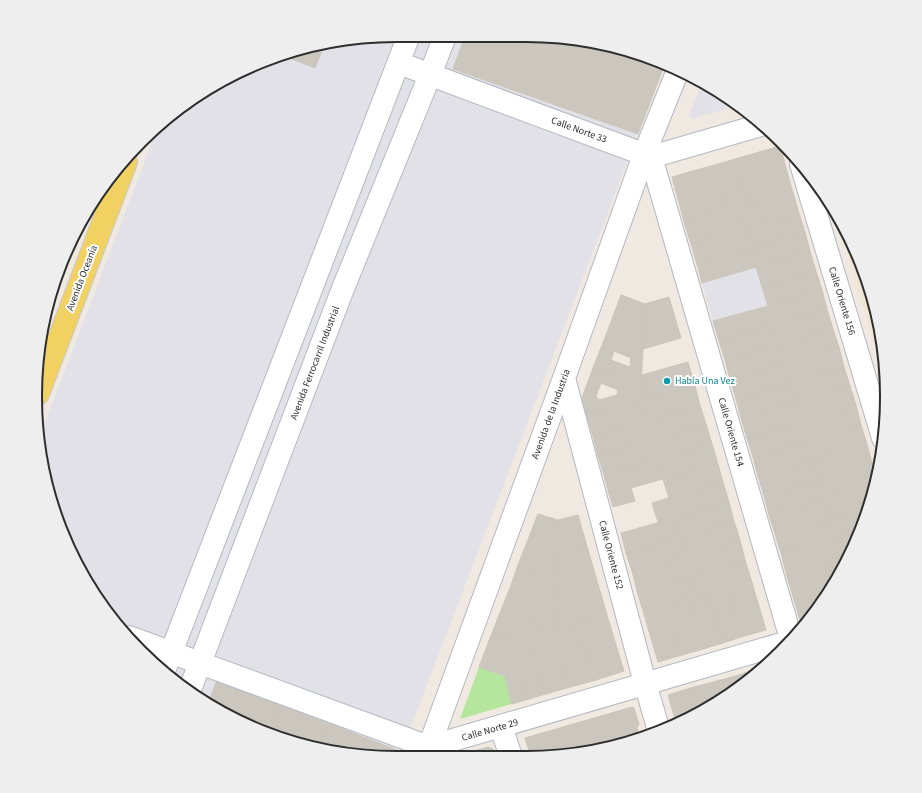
<svg xmlns="http://www.w3.org/2000/svg" width="922" height="793" font-family="'Source Sans 3',sans-serif">
  <rect width="100%" height="100%" fill="#efe9e1"/>
  <!-- industrial -->
  <path fill="#e3e1e8" d="M397,35L572,38L664,66L399,758H396L326,751L258,731L195,697L141,652L96,597L54,513L38,441L159,124L236,72L303,47Z
    M702,82L738,105L692,119L689,116Z
    M756,267L768,306L713,321L702,283Z"/>
  <!-- education -->
  <path fill="#f0e6d1" d="M836,212L868,280L884,349L885,380Z"/>
  <!-- green -->
  <path fill="#b6e59e" d="M479,667L505,676L512,704L460,719Z"/>
  <!-- building -->
  <path fill="#cbc7bf" stroke="#cbc5ba" fill-rule="evenodd" d="M465,36L572,38L664,66L638,134L453,69Z
    M324,45L315,68L282,55L303,47Z
    M780,146L793,193L748,207L735,159Z
    M735,159L748,207L729,212L715,165Z
    M715,165L729,212L710,218L696,170Z
    M696,170L710,218L685,225L672,177Z
    M793,193L799,213L745,229L740,209Z
    M740,209L745,229L691,244L685,225Z
    M799,213L805,232L751,248L745,229Z
    M745,229L751,248L697,264L691,244Z
    M805,232L810,251L756,267L751,248Z
    M751,248L756,267L702,283L697,264Z
    M810,251L816,271L762,287L756,267Z
    M816,271L822,290L768,306L762,287Z
    M822,290L827,309L773,325L768,306Z
    M621,295L645,304L643,349L606,335Z
    M669,297L681,338L643,349L645,304Z
    M768,306L773,325L719,341L713,321Z
    M827,309L833,329L779,344L773,325Z
    M773,325L779,344L725,360L719,341Z
    M833,329L839,347L784,363L779,344Z
    M606,335L643,349L641,386L593,368ZM614,351L631,358L630,367L611,360Z
    M779,344L784,363L730,379L725,360Z
    M839,347L844,367L790,383L784,363Z
    M688,362L695,386L641,402L642,375Z
    M784,363L790,383L736,399L730,379Z
    M844,367L850,386L795,402L790,383Z
    M593,368L641,386V402L587,417L582,398ZM601,383L618,390L617,395L599,400L596,396Z
    M790,383L795,402L741,418L736,399Z
    M695,386L700,405L646,421L641,402Z
    M850,386L856,405L801,422L795,402Z
    M641,402L646,421L593,436L587,417Z
    M795,402L801,422L747,438L741,418Z
    M700,405L706,424L652,440L646,421Z
    M856,405L861,425L807,441L801,422Z
    M646,421L652,440L598,456L593,436Z
    M801,422L807,441L753,457L747,438Z
    M706,424L712,444L658,459L652,440Z
    M861,425L867,444L812,460L807,441Z
    M652,440L658,459L604,475L598,456Z
    M807,441L812,460L758,476L753,457Z
    M712,444L718,464L663,479L658,459Z
    M867,444L872,463L818,480L812,460Z
    M658,459L663,479L609,494L604,475Z
    M812,460L818,480L764,496L758,476Z
    M872,463L877,478L876,483L823,499L818,480Z
    M718,464L723,482L669,498L663,479Z
    M818,480L823,499L769,515L764,496Z
    M723,482L729,502L675,518L669,498Z
    M876,483L869,505L829,518L823,499Z
    M631,488L635,501L613,507L609,494Z
    M669,498L675,518L658,522L652,503Z
    M823,499L829,518L775,534L769,515Z
    M729,502L734,521L680,537L675,518Z
    M869,505L860,530L835,537L829,518Z
    M538,514L558,520L555,578L518,565Z
    M578,515L586,543L557,551L558,520Z
    M675,518L680,537L626,553L621,533Z
    M829,518L835,537L781,553L775,534Z
    M734,521L740,540L686,556L680,537Z
    M860,530L851,554L840,557L835,537Z
    M680,537L686,556L632,571L626,553Z
    M835,537L840,557L786,573L781,553Z
    M740,540L745,560L691,575L686,556Z
    M586,543L593,567L555,578L557,551Z
    M851,554L850,556L836,578L830,560Z
    M686,556L691,575L637,591L632,571Z
    M745,560L751,579L697,595L691,575Z
    M830,560L836,578L822,601L812,565Z
    M518,565L555,578L554,605L510,588Z
    M812,565L822,601L812,617L800,620L786,573Z
    M593,567L600,591L554,605L555,578Z
    M691,575L697,595L643,611L637,591Z
    M751,579L766,630L741,637L727,586Z
    M727,586L741,637L723,643L707,592Z
    M510,588L554,605L553,630L501,610Z
    M600,591L607,615L553,630L554,605Z
    M707,592L723,643L703,649L687,598Z
    M687,598L703,649L682,655L667,604Z
    M667,604L682,655L658,662L643,611Z
    M501,610L553,630L533,649L492,633Z
    M607,615L613,635L559,650L553,630Z
    M553,630L570,687L546,694L533,649Z
    M492,633L533,649L505,676L479,667Z
    M613,635L624,671L593,681L583,643Z
    M583,643L593,681L570,687L559,650Z
    M533,649L546,694L529,699L521,670L529,668L526,656Z
    M526,656L529,668L521,670L529,699L512,704L505,676Z
    M765,667L764,668L753,676L751,671Z
    M751,671L753,676L735,689L732,677Z
    M732,677L735,689L718,701L713,682Z
    M217,680L280,705L268,734L258,731L208,704Z
    M713,682L718,701L701,712L694,687Z
    M694,687L701,712L676,723L668,695Z
    M280,705L330,724L320,749L268,734Z
    M632,707L634,708L639,724L637,728L641,739L549,757H531L525,738Z
    M330,724L397,750L394,758L326,751L320,749Z
    M488,747L493,749L495,757L468,758L466,753Z
    M466,753L468,758H453Z"/>
  <g fill="none" stroke-linecap="round" stroke-linejoin="round">
    <!-- minor casing -->
    <g stroke="#b4b7c1" stroke-width="24">
      <path id="minor" d="M399,63L651,157L761,125
        M651,157L791,639
        M801,164L883,438
        M564,378L645,683L659,731
        M129,637L429,747L788,642
        M164,671L409,35
        M189,692L342,291L430,75L445,36
        M501,726L511,757
        M425,758L564,378L644,155L678,70"/>
    </g>
    <!-- major casing -->
    <g stroke="#c9c9c9" stroke-width="24">
      <path id="major" d="M38,394L126,162"/>
    </g>
    <!-- minor -->
    <use href="#minor" stroke="#fff" stroke-width="22"/>
    <!-- major -->
    <use href="#major" stroke="#f2d163" stroke-width="22"/>
  </g>
  <!-- markers -->
  <circle fill="#0f9aa8" stroke="#fff" stroke-width="1.5" cx="667" cy="381" r="4"/>
  <g text-anchor="middle" dominant-baseline="central" stroke-width="4" stroke-linejoin="round" paint-order="stroke">
    <!-- street labels -->
    <g font-size="10" fill="#2e2e2e" stroke="#fff">
      <text transform="translate(579 130) rotate(20)">Calle Norte 33</text>
      <text transform="translate(82 278) rotate(-69)">Avenida Oceanía</text>
      <text transform="translate(842 301) rotate(73)">Calle Oriente 156</text>
      <text transform="translate(315 363) rotate(-69)">Avenida Ferrocarril Industrial</text>
      <text transform="translate(551 414) rotate(-70)">Avenida de la Industria</text>
      <text transform="translate(731 432) rotate(74)">Calle Oriente 154</text>
      <text transform="translate(611 555) rotate(75)">Calle Oriente 152</text>
      <text transform="translate(490 730) rotate(-16)">Calle Norte 29</text>
    </g>
    <!-- culture labels -->
    <g font-size="10" fill="#0d838f" stroke="#fff" text-anchor="start">
      <text x="675" y="381">Había Una Vez</text>
    </g>
  </g>
  <!-- crop -->
  <path d="M0 0H922V793H0ZM396 42H526A354 354 0 0 1 880 396V397A354 354 0 0 1 526 751H396A354 354 0 0 1 42 397V396A354 354 0 0 1 396 42Z" fill="#eee" fill-rule="evenodd"/>
  <path fill="none" stroke="#2e2e2e" stroke-width="2" d="M396 42H526A354 354 0 0 1 880 396V397A354 354 0 0 1 526 751H396A354 354 0 0 1 42 397V396A354 354 0 0 1 396 42Z"/>
</svg>
